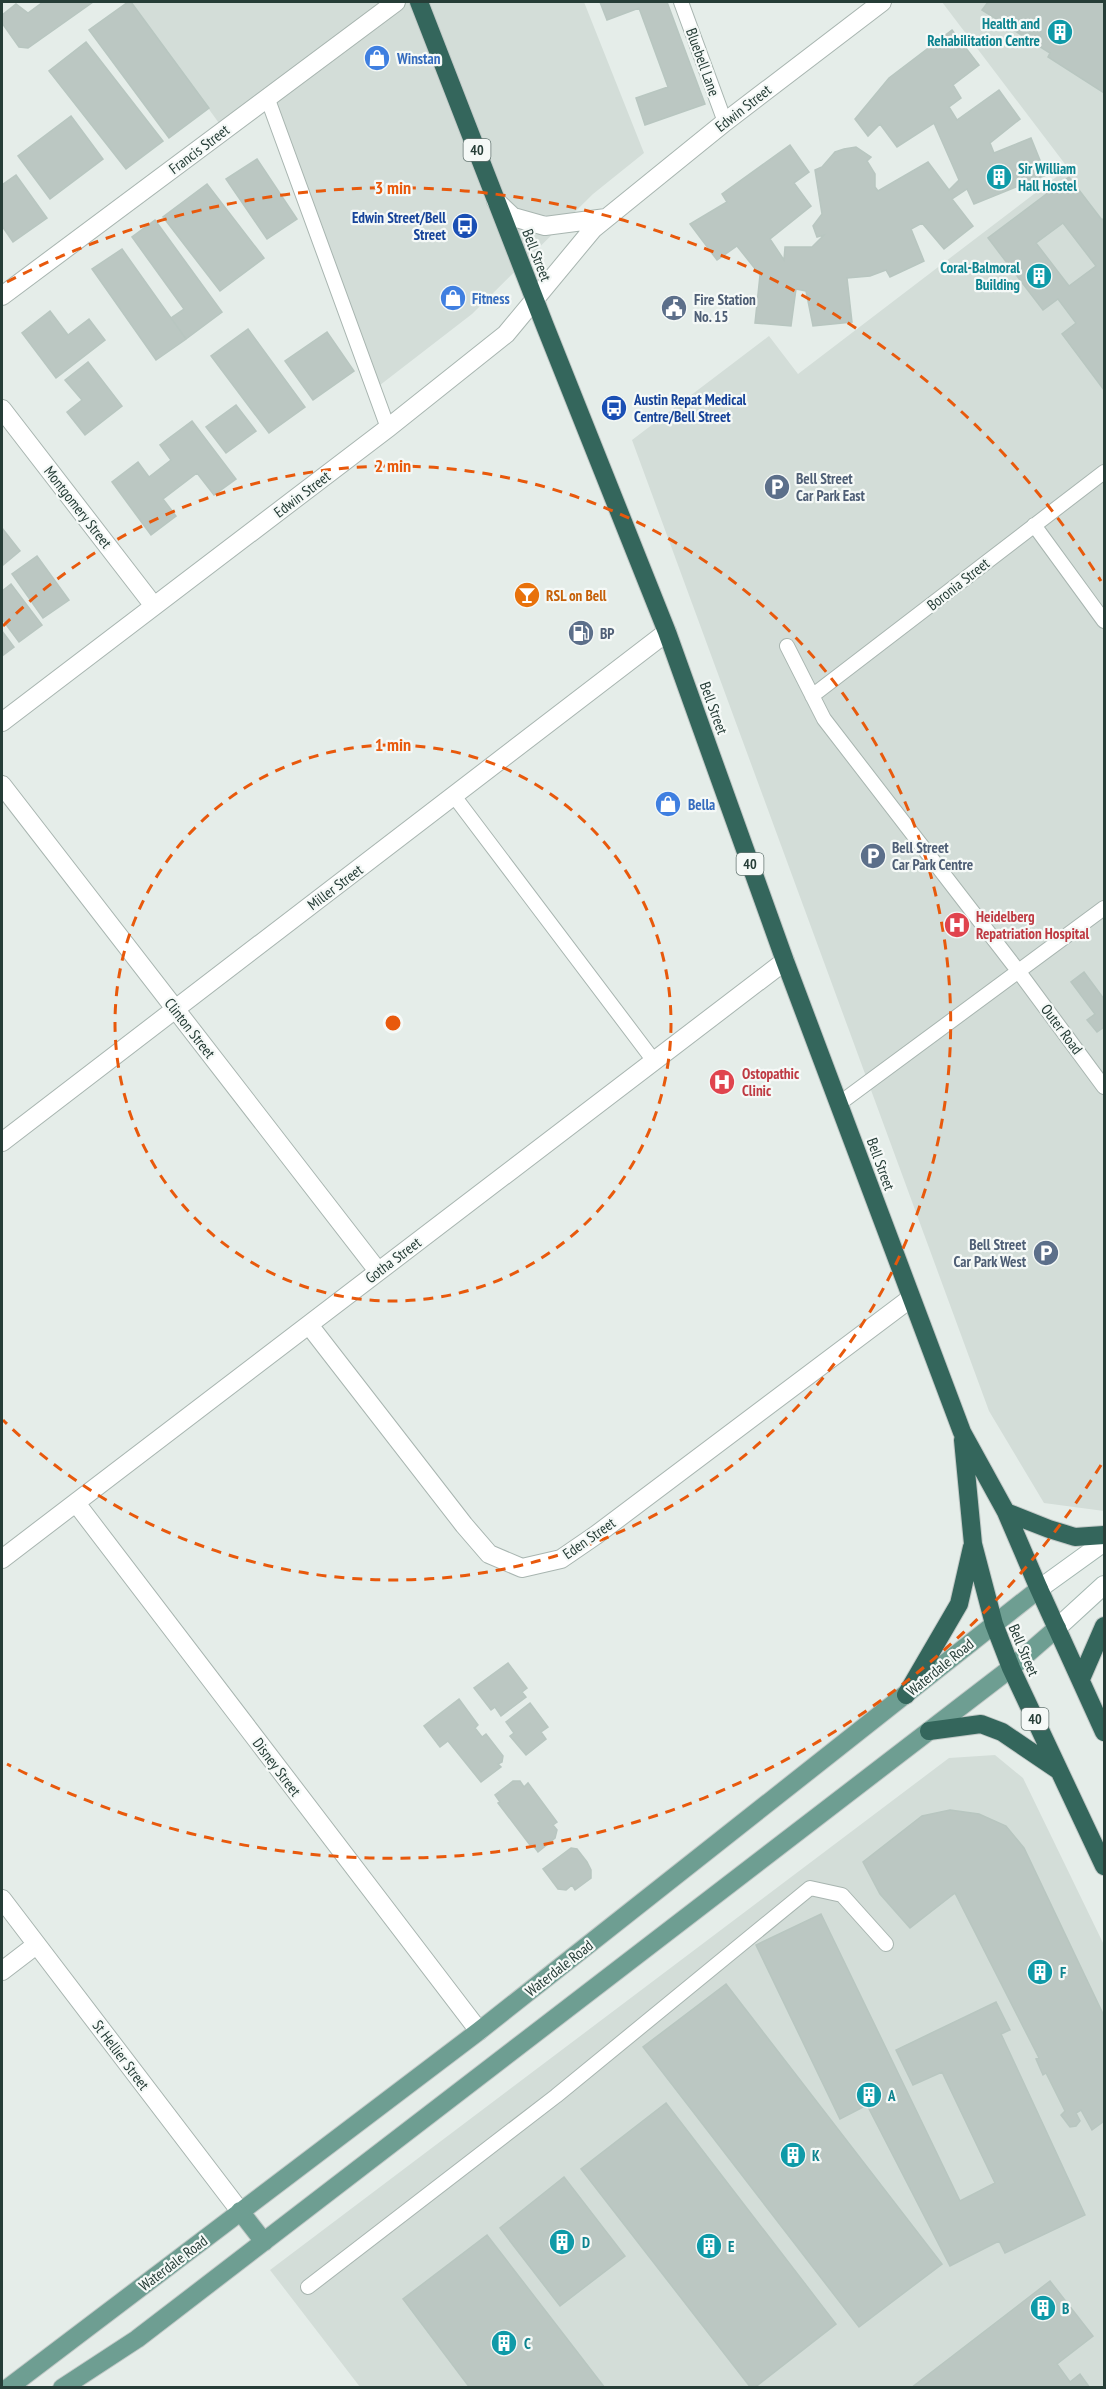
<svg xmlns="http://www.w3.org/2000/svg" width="1106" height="2389" font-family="'PT Sans Narrow',sans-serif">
  <rect width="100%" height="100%" fill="#e5ede9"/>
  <!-- built -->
  <path fill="#d3ddd8" d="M131,2H584L644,153L593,194L472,314L371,392L268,98L224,130Z
    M942,2H1104V1511L1044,1503L989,1411L632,440L769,336L798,374L1068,168Z
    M995,1755L1023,1778L1104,1945V2387H360L270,2270L949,1758Z"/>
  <!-- building -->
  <path fill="#bbc7c2" stroke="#b8c6c0" stroke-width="1.5" fill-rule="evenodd" d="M43,2H93L28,48L19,47L2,23V15L16,4L28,13Z
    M128,2H131L209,108L169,138L89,30Z
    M600,2H667L705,104L645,125L636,98L668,87L639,8L607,20Z
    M988,2H1104V93L1048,57L1050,53L982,10Z
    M952,30L979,65L953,85L961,98L949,107L957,120L999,90L1020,119L990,143L994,153L1031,138L1046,175L974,204L967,189L952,199L973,226L944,249L922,223L911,229L924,261L890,277L886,270L870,276L847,278L852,322L813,326L806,291L796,289L791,326L755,323L760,275L737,246L717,260L690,224L727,202L722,194L790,145L809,172L794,183L811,206L770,239L784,260L785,247H812L824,235L817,237L813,226L822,214L815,170L822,167L835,152L844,149L856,147L871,157L867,161L875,174V187L878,191L928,162L949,190L959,180L934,123L897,147L880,124L868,136L855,119L889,78Z
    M86,42L163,141L126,169L49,71Z
    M71,116L103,159L50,199L18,156Z
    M257,159L297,219L267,239L226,179Z
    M16,175L47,218L13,242L2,226V185Z
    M1069,177L1102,220L1104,218V390L1062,334L1076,323L1058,299L1043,310L988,238ZM1063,223L1096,266L1069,286L1036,243Z
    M207,184L264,258L220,291L163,217Z
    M155,220L222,312L186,339L171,318L184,309L132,237Z
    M122,249L186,339L156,360L92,269Z
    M50,311L68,335L89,319L105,340L56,378L22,333Z
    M248,329L305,407L269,433L211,356Z
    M327,332L354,371L313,400L285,361Z
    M88,362L122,406L85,435L67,412L82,400L65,380Z
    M236,405L256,431L226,453L206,427Z
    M192,421L236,479L214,495L197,473L163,499L176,516L151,535L112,482L138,462L149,477L171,460L160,445Z
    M2,528L20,551L2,566Z
    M37,556L69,600L43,618L12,574Z
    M11,584L42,625L19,642L2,619V591Z
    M2,631L14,647L2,656Z
    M1084,972L1104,999V1027L1097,1032L1087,1020L1095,1014L1071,982Z
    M508,1663L527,1688L522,1692L526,1697L501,1716L495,1707L491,1710L474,1688Z
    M459,1699L478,1725L475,1728L482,1737L486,1734L503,1756L502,1762L498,1764L501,1767L481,1782L448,1741L440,1747L424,1726Z
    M530,1703L548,1727L541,1732L546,1739L526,1755L510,1736L514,1733L506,1722Z
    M513,1781H520L524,1787L528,1783L557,1822L553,1825L557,1830L555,1838L538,1852L532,1844L530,1845L498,1803L500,1802L495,1795Z
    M950,1810L979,1814L1006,1826L1024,1848L1104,2016V2121L1092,2130L1081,2110L1076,2113L1080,2121L1076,2126L1070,2127L1061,2115L1065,2111L1046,2073L1043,2075L1036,2059L1039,2058L955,1893L910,1928L880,1894L863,1862L922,1816Z
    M571,1848L577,1849L587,1862L591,1870V1878L575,1890L572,1885L566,1890L558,1889L543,1869Z
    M821,1914L960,2201L995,2183L942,2072L913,2085L896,2050L996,2002L1010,2030L1001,2034L1085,2215L1005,2253L999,2241L950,2266L867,2105L840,2119L756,1945Z
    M726,1984L942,2264L859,2327L643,2047Z
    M666,2103L836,2324L754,2388H751L581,2169Z
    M564,2177L625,2256L560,2306L500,2228Z
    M487,2235L605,2388H470L403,2299Z
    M1050,2281L1093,2336L1057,2364L1070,2382L1080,2374L1090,2388H911Z"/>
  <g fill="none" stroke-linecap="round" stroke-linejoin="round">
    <!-- lane casing -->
    <g stroke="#a8b5b0" stroke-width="16">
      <path id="lane" d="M681,2L725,122
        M267,97L388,428
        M1034,525L1104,621
        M787,646L824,719L1019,972L1104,1087
        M812,696L1104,472
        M454,796L654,1061
        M840,1103L1104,908
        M308,2287L556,2096L810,1888L842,1895L886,1944"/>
    </g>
    <!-- street casing -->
    <g stroke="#a8b5b0" stroke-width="20">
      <path id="street" d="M496,201L513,217L545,226L606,218
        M2,296L396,2
        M2,409L154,606
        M2,722L388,428L506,334L593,229L725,122L882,2
        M2,785L378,1271
        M2,1142L667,632
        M309,1325L464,1525L489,1554L522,1568L561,1559L596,1535L911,1298
        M76,1503L479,2031
        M2,1559L785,961
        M2,1899L240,2211
        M2,1971L36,1945"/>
    </g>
    <!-- secondary casing -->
    <g stroke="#a4b7b1" stroke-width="20">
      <path id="secondary" d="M1039,1589L1104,1542
        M1057,1628L1104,1585"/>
    </g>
    <!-- primary casing -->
    <g stroke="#c2c9c7" stroke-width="20">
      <path id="primary" d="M240,2211L264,2242
        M8,2388L479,2031L1039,1589
        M62,2388L137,2339L1011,1668L1057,1628"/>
    </g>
    <!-- highway casing -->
    <g stroke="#c2c9c7" stroke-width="20">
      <path id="highway" d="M419,2L545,326L667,632L785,961L962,1432L1006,1512L1039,1589L1104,1732
        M963,1440L973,1544L994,1624L1011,1668L1104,1866
        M1006,1512L1049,1529L1075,1537L1104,1535
        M1081,1679L1104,1626
        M906,1695L959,1604L972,1547
        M929,1731L981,1724L1002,1732L1058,1770"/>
    </g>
    <!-- lane -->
    <use href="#lane" stroke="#fff" stroke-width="14"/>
    <!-- street -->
    <use href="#street" stroke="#fff" stroke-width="18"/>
    <!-- secondary -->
    <use href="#secondary" stroke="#fff" stroke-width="18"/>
    <!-- primary -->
    <use href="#primary" stroke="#6e9e92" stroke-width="18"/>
    <!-- highway -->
    <use href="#highway" stroke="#34665c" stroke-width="18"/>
  </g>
  <!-- distance rings -->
  <g fill="none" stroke="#e8590c" stroke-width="3" stroke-dasharray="10 8">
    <circle cx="393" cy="1023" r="278"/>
    <path d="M3 626A557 557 0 1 1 3 1420"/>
    <path d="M1101 1465A835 835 0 0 1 7 1764M7 282A835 835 0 0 1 1101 581"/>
  </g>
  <!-- icons -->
  <defs>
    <g id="building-disc" transform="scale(1.35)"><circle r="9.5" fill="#0f9aa8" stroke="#f5f9f7"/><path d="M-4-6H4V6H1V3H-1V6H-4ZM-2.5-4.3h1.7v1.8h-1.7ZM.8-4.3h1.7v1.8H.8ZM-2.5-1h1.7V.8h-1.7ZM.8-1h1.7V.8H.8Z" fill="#fff"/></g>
    <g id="shop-disc" transform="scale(1.35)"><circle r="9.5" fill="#3f7fe0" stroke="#f5f9f7"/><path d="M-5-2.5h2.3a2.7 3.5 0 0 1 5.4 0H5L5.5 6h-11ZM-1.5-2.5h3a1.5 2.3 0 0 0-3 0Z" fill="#fff"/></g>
    <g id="bus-disc" transform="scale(1.35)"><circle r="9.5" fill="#1a4fb4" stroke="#f5f9f7"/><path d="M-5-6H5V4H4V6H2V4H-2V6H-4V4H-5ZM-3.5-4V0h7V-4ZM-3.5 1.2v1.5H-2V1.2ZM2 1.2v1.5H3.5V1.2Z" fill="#fff"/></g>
    <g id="civic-disc" transform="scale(1.35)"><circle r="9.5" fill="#5c6f8a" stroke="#f5f9f7"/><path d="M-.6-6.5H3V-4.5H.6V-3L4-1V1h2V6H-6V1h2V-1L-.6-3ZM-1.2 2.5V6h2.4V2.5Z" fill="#fff"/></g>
    <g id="parking-disc" transform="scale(1.35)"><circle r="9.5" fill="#5c6f8a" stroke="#f5f9f7"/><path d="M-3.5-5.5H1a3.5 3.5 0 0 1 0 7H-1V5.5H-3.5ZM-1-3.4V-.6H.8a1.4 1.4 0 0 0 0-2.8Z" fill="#fff"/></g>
    <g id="bar-disc" transform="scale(1.35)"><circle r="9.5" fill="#e8710a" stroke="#f5f9f7"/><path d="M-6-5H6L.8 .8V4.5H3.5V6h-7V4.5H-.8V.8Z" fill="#fff"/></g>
    <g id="fuel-disc" transform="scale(1.35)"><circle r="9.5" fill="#5c6f8a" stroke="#f5f9f7"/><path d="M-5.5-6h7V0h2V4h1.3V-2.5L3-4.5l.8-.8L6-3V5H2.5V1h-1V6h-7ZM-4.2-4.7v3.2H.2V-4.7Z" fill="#fff"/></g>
    <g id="hospital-disc" transform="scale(1.35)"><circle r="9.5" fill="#e0444e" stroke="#f5f9f7"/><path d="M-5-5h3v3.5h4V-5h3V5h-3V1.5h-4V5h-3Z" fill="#fff"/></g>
  </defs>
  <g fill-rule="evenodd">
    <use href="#building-disc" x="1060" y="32"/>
    <use href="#shop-disc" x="377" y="58"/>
    <use href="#building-disc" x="999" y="177"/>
    <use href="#bus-disc" x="465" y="226"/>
    <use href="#building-disc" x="1039" y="276"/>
    <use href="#shop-disc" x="453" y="298"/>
    <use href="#civic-disc" x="674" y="308"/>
    <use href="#bus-disc" x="614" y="408"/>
    <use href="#parking-disc" x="777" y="487"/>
    <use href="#bar-disc" x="527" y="595"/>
    <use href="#fuel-disc" x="581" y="633"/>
    <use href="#shop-disc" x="668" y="804"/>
    <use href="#parking-disc" x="873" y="856"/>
    <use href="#hospital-disc" x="957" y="925"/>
    <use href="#hospital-disc" x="722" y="1082"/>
    <use href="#parking-disc" x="1046" y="1253"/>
    <use href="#building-disc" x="1040" y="1972"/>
    <use href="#building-disc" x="869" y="2095"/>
    <use href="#building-disc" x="793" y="2155"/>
    <use href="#building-disc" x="562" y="2242"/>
    <use href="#building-disc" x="709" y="2246"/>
    <use href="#building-disc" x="1043" y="2308"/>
    <use href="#building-disc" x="504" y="2343"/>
  </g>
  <g text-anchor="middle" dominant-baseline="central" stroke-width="4.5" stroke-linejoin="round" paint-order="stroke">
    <!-- shield labels -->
    <g fill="#f5f9f7" stroke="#647571" stroke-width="1.5">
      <rect x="463.5" y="139" width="27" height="22" rx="4.5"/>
      <rect x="736.5" y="853" width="27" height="22" rx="4.5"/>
      <rect x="1021.5" y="1708" width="27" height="22" rx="4.5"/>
    </g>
    <g font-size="14" font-weight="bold" fill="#263d37">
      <text x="477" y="150">40</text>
      <text x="750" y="864">40</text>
      <text x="1035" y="1719">40</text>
    </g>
    <!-- culture labels -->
    <g font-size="15" font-weight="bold" fill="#0d838f" stroke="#f5f9f7" text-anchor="start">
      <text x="1040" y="23" text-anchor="end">Health and<tspan x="1040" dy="17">Rehabilitation Centre</tspan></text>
      <text x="1018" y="168">Sir William<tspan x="1018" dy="17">Hall Hostel</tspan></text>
      <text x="1020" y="267" text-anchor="end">Coral-Balmoral<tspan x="1020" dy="17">Building</tspan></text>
      <text x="1060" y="1972">F</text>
      <text x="888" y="2095">A</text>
      <text x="812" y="2155">K</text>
      <text x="582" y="2242">D</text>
      <text x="728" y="2246">E</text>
      <text x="1062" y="2308">B</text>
      <text x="524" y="2343">C</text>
    </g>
    <!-- shop labels -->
    <g font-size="15" font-weight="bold" fill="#366cbe" stroke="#f5f9f7" text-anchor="start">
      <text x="397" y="58">Winstan</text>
      <text x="472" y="298">Fitness</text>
      <text x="688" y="804">Bella</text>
    </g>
    <!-- street labels -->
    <g font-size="15" fill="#263d37" stroke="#f5f9f7">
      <text transform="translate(703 62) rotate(70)">Bluebell Lane</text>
      <text transform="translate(743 108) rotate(-38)">Edwin Street</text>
      <text transform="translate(199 149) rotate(-37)">Francis Street</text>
      <text transform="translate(537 255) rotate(69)">Bell Street</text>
      <text transform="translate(302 494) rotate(-37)">Edwin Street</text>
      <text transform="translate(78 507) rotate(52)">Montgomery Street</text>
      <text transform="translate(958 584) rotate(-38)">Boronia Street</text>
      <text transform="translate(714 708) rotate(70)">Bell Street</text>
      <text transform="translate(335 887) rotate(-37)">Miller Street</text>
      <text transform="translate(190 1028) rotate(52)">Clinton Street</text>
      <text transform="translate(1062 1029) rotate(53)">Outer Road</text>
      <text transform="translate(881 1164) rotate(70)">Bell Street</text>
      <text transform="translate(393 1260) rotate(-37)">Gotha Street</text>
      <text transform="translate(589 1538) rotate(-35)">Eden Street</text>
      <text transform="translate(1024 1650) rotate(67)">Bell Street</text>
      <text transform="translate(940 1667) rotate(-39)">Waterdale Road</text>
      <text transform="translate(277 1767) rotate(53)">Disney Street</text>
      <text transform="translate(559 1968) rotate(-38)">Waterdale Road</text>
      <text transform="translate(121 2055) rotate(53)">St Hellier Street</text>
      <text transform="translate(173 2263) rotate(-37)">Waterdale Road</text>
    </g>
    <!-- transit labels -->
    <g font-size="15" font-weight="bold" fill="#164399" stroke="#f5f9f7" text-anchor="end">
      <text x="446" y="217">Edwin Street/Bell<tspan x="446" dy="17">Street</tspan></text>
      <text x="634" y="399" text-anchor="start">Austin Repat Medical<tspan x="634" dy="17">Centre/Bell Street</tspan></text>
    </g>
    <!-- service labels -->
    <g font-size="15" font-weight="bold" fill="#4e5e75" stroke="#f5f9f7" text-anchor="start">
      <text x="694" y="299">Fire Station<tspan x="694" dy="17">No. 15</tspan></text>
      <text x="796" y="478">Bell Street<tspan x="796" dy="17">Car Park East</tspan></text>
      <text x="600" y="633">BP</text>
      <text x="892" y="847">Bell Street<tspan x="892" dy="17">Car Park Centre</tspan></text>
      <text x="1026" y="1244" text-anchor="end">Bell Street<tspan x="1026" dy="17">Car Park West</tspan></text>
    </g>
    <!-- food labels -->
    <g font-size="15" font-weight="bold" fill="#c56008" stroke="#f5f9f7" text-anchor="start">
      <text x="546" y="595">RSL on Bell</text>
    </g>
    <!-- health labels -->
    <g font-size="15" font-weight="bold" fill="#be3a42" stroke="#f5f9f7" text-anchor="start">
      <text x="976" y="916">Heidelberg<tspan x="976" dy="17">Repatriation Hospital</tspan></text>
      <text x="742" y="1073">Ostopathic<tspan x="742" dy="17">Clinic</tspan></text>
    </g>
  </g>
  <circle cx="393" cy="1023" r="9" fill="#e8590c" stroke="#f5f9f7" stroke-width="3"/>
  <g font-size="18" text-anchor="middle" font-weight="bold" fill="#e8590c" stroke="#f5f9f7" stroke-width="4.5" stroke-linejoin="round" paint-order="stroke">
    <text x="393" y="194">3 min</text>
    <text x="393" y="472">2 min</text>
    <text x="393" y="751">1 min</text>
  </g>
  <!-- border -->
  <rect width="1106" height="2389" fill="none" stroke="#263d37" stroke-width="6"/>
</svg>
